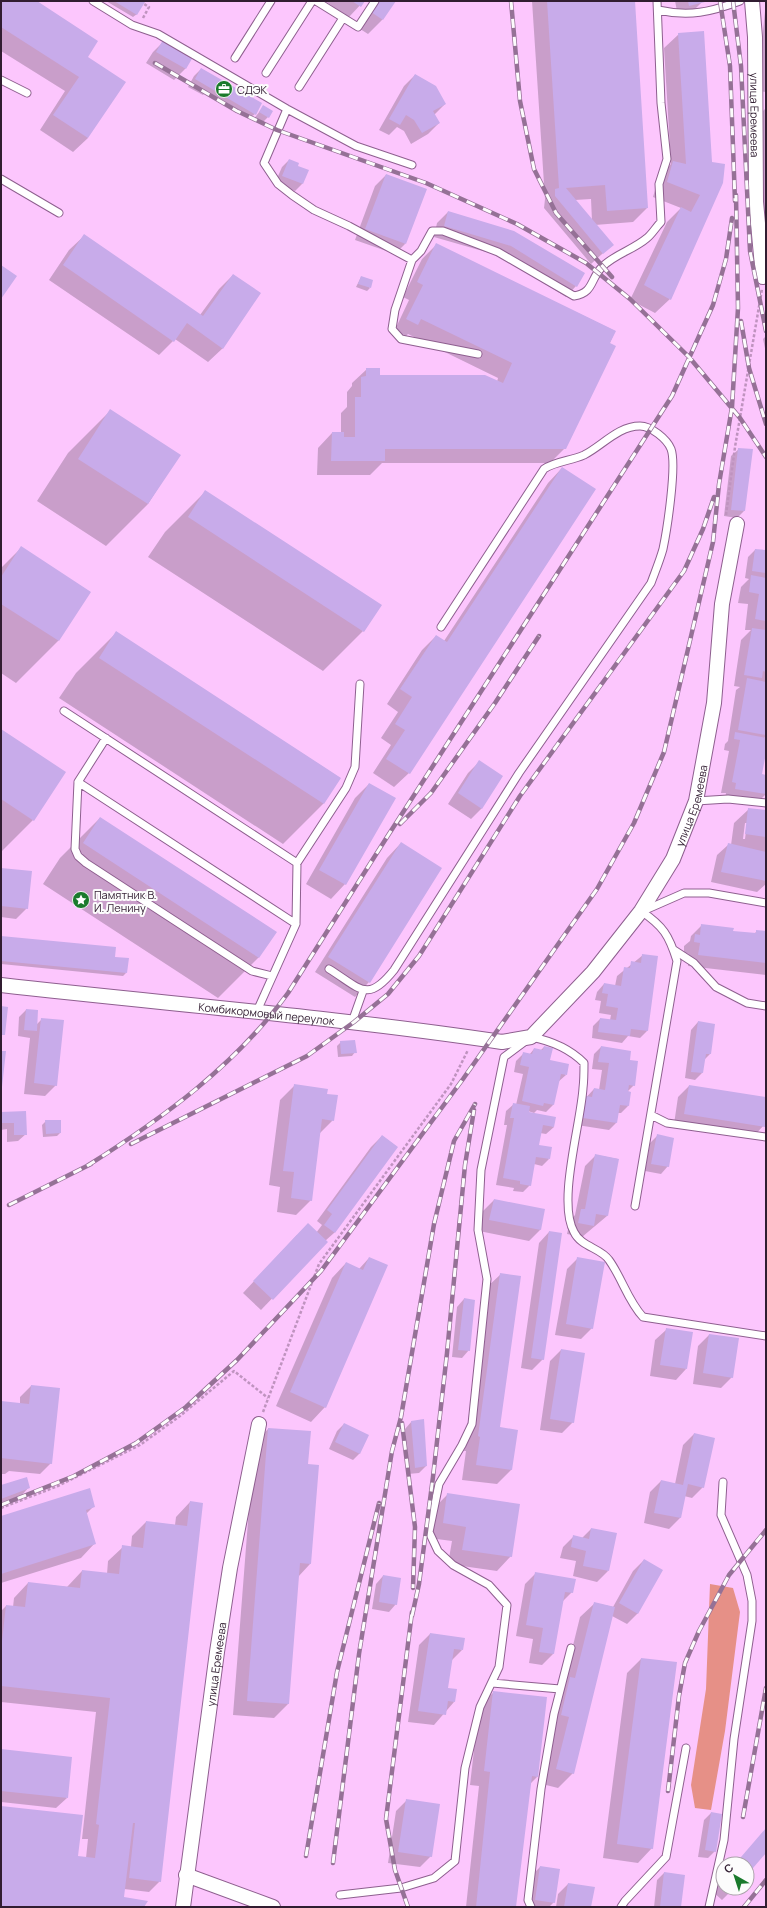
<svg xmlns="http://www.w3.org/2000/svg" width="767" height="1908" font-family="Manrope,sans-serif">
  <rect width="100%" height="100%" fill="#fcc6fd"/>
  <!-- forest -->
  <path fill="#e69087" d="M710,1584L733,1588L740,1612L725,1731L711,1810L695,1808L691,1785L706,1689Z"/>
  <!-- shadow -->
  <path fill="#0003" fill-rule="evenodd" d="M1,1H35L86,57L88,138L73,152L40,130L65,91L1,51Z
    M106,1H142L137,14L133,17Z
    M325,1H364L349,17Z
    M375,1H395L382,20L368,34L357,27Z
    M532,1H634L647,208L633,222L595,225L612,245L591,264L544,208L545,199ZM591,199L592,221L575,200Z
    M675,1H702V2L691,13L678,16Z
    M766,1V92L757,91Z
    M679,34L712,163L670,299L655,313L630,300L667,222L681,208L653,197L659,176L671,164L664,48Z
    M163,42L191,58L185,69L174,80L146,63L153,52Z
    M201,69L255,114L251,117L207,91L203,95L188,87L194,76Z
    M415,75L445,104L434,115L439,123L428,134L411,144L404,131L397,127L389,135L379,130L404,86Z
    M263,107L268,117L261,124L253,120Z
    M766,108V244L751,123Z
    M289,160L297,167L307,171L302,184L295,191L275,183L282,167Z
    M386,175L405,244L395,254L355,240L375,186Z
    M448,212L583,273L576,286L566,297L500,256L434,237L437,223Z
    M84,236L200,315L219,289L233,275L223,348L208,362L175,339L159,355L49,280L69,250Z
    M436,245L615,331L565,448L550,463H382L370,475H317L318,448L332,433H341V413L347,407V392L352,386V383L367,369L379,376L497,382L498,378L408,334L403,339L393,334L409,300L403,297L422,259Z
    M361,277L370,288L367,291L356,287Z
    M766,336V353L763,339Z
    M110,411L179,455L148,504L106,546L37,501L68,453Z
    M739,449L744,511L737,518L724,516L731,456Z
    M562,468L409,773L394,787L373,773L391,745L381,738L398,712L387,704L422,650L436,636L444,641L548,483Z
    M205,492L363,631L323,671L148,557L165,532Z
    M21,548L90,592L58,641L16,683L1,673V568Z
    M755,550L766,551L765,578L766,579V737L764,738L766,739V748L761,775L766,776V794L755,805L725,799L726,793H721L729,751L724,750L725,744L728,741L736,690L740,687L734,686L741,640L751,630H745L748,604L738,603L741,587L749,579L745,578L748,557Z
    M116,633L340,778L323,804L283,844L59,698L76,673Z
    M1,730L33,820L1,852Z
    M479,762L482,808L471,819L448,804L468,773Z
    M369,784L345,884L331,899L306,884L355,798Z
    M749,809L766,811V884L757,892L711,882L717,855L728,845H731L734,823ZM745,823H747L745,839H743Z
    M100,818L259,957L218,998L43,884L60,858Z
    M401,843L369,982L355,997L315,972L387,858Z
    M1,868L27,908L16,919L1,917Z
    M702,925L732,932L754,934L757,931L766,932V975L688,966L689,954L684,953V946L690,941L691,936Z
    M1,937L114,958L126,973L123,976L1,964Z
    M643,955L647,1031L640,1038L628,1036L622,1043L592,1038L593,1026L600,1019L610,1020L611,1015L599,1013L601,1001L595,1000L597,992L604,984L615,986L617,976Z
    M26,1010L36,1025L42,1019L56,1085L45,1096L24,1094L30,1038L18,1036L19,1017Z
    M698,1022L710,1054L704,1060L702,1073L695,1080L685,1078L691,1030Z
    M341,1042L355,1052L352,1056L338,1057L337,1046Z
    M544,1047L549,1060L566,1075L558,1082L553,1105L546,1112L537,1110L534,1113L528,1111V1113L554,1127L546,1134L540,1133L538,1146L549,1159L542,1166L534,1164L530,1185L523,1192L513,1191L514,1188L496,1185L507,1125H504L506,1111L514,1104L516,1105L523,1074L514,1072L516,1061L523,1054L529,1055L534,1049L540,1051Z
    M601,1047L629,1061L634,1085L627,1092L628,1106L621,1113H618L616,1123L609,1130L577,1125L580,1104L594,1089L599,1090L602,1070L592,1069L594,1054Z
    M295,1085L326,1095L333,1120L319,1134L311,1200L296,1215L277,1212L280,1187L269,1185L280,1100Z
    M689,1086L766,1098V1126L764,1125L753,1137L674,1124L678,1097Z
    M25,1112L26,1134L18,1141L7,1142V1129L1,1130V1113Z
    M46,1121L60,1133L57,1136L43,1137L42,1125Z
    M382,1136L397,1147L334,1233L325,1241L326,1242L261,1310L243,1293L297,1235L316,1233L322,1225L317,1221L371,1147Z
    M657,1136L668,1166L661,1174L645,1171L650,1143Z
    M596,1155L618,1159L607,1216L582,1237L567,1234L570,1221L575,1215L585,1166Z
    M494,1200L544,1210L540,1230L529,1241L479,1231L483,1211Z
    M549,1232L543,1359L532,1370L521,1368L539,1243Z
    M369,1258L325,1407L311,1422L276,1406L332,1278L346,1263L359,1269Z
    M578,1258L592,1328L581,1339L555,1335L567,1269Z
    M501,1274L499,1428L517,1431L511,1470L497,1484L462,1480L466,1451H464L486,1288Z
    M464,1299L469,1350L462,1358L452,1357L457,1307Z
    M666,1330L686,1369L676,1380L650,1376L655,1340Z
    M709,1335L732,1377L721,1388L693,1384L698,1346Z
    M561,1350L573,1422L562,1433L540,1430L550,1361Z
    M31,1386L51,1463L40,1474L9,1471L5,1474H1V1402L20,1404V1397Z
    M412,1421L426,1466L419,1473L408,1474L405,1429Z
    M344,1424L360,1453L353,1460L329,1449L337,1431Z
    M268,1429L310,1564L298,1577L288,1704L274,1718L233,1715L254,1444Z
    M694,1434L703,1487L692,1498L684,1496L680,1518L669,1529L644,1523L650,1492L661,1481L675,1484L683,1445Z
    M1,1487H29L22,1495L1,1503Z
    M448,1494L511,1556L497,1571L448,1564L452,1541L429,1538L433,1509Z
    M190,1502L160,1881L149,1892L124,1889L123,1898L142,1907H1V1807L77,1857L86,1858L88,1839H82L96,1712L1,1702V1611L6,1606L13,1607L14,1598L28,1583L67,1587L82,1571L107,1574L108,1561L123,1547H131L132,1536L146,1522L175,1525L176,1517Z
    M94,1506L86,1514L95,1543L81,1558L1,1583V1517Z
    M591,1529L608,1571L597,1582L573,1576L576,1561L560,1558L563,1547L574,1536L582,1538Z
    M644,1560L638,1613L627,1624L612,1616L573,1773L558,1788L542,1784L555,1731L547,1729L556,1693L563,1686L580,1617L595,1603L613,1607L633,1571Z
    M536,1573L572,1592L562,1602L553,1654L542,1665L529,1663L533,1639L516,1636L525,1584Z
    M383,1576L396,1604L389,1612L372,1609L376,1584Z
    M430,1634L462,1650L451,1661L447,1689L454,1702L434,1725L408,1722L419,1645Z
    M641,1659L652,1848L638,1863L603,1858L627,1673Z
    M494,1692L537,1777L530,1784L515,1907H466L479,1786L470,1785L479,1706Z
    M1,1750L67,1798L56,1808L1,1802Z
    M407,1800L431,1856L420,1867L388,1863L396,1811Z
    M711,1813L715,1851L708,1858L698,1857L704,1820Z
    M540,1867L554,1902L549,1907H528L533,1874Z
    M664,1873L680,1907H654L657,1880Z
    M723,1878V1888H734L722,1900L712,1891Z
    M568,1884L590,1907H556L558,1894Z"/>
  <!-- building -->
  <path fill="#c8abea" d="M1,1H37L98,41L88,57L126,82L88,138L53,115L79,77L1,27Z
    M114,1H144L145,2L137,15Z
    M352,1H365L361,7Z
    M378,1H396L383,20L371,12Z
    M547,1H635L648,208L607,211L605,185L566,188L614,245L603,254L555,196V189L559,188Z
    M688,1H705V2L689,6Z
    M704,31L712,162L725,164L723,183L671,300L644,285L681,207L691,212L700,195L667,182L673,161L686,164L678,33Z
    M163,40L193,57L186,69L156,52Z
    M201,68L262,103L256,115L195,79Z
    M415,74L436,86L446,104L433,111L440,123L422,133L414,120L406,115L400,125L389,119Z
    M263,105L273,111L269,118L259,112Z
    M289,159L299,163L298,166L309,170L303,184L282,176Z
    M386,174L427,189L406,244L365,229Z
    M448,211L514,231L585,273L577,287L511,246L444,226Z
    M84,234L203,316L233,274L261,293L223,349L187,323L174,342L63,265Z
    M436,243L616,331L610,343L616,346L566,449H385V461H331L332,432H344V437H355V397H361V377L366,376V368H380V375H485L503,383L512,363L421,319L418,325L406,319L423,285L417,282Z
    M1,265L17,276L1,299Z
    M361,276L373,280L371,288L358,284Z
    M110,409L181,455L148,504L78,459Z
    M738,448L753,449L745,511L731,510Z
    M562,467L596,489L410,774L386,759L405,730L395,724L412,697L400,689L436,635L447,642Z
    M205,490L382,605L364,632L188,517Z
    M21,546L91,592L59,641L1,604V577Z
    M755,549L766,550V573L752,571Z
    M751,575L766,578V621L755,619L759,594L749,592Z
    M752,628L766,630V672L763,671L762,678L744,675Z
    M116,631L341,778L324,804L99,658Z
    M747,678L766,682V735L738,730Z
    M1,729L66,772L34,821L1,799Z
    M735,732L766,738V753L762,774L766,775V794L735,789L736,783L732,782L740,740L734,739Z
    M479,760L503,776L482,809L458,793Z
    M369,783L396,798L346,885L319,870Z
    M748,808L766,810V837L745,834Z
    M100,817L277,932L259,958L83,843Z
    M401,842L442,868L370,983L328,957Z
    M728,843L766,852V881L721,872Z
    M1,868L32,871L28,909L1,906Z
    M701,924L734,928L733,931L756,933V930L766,931V963L698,955L700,943L694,942L695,934L700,935Z
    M1,936L116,947L115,957L129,958L127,973L1,961Z
    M642,954L658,956L648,1031L631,1029L630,1036L598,1032L600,1018L616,1020L618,1008L606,1006L608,994L602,993L604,983L621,986L624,967L630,968L631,961L641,963Z
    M1,1006L8,1007L5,1035H1Z
    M26,1009L38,1010L37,1031L24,1030Z
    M41,1018L64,1020L57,1086L34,1083Z
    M698,1021L715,1024L711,1054H706L703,1073L691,1072Z
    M355,1040L357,1053L341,1054L340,1041Z
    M544,1046L553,1048L550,1060L569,1064L567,1075L561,1074L554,1105L544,1103L543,1106L522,1101L529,1067L520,1065L523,1052L532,1054L534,1048L543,1050Z
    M601,1046L631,1051L630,1060L638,1061L635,1086L629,1085L628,1091L631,1092L629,1106L620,1105L617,1123L583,1118L586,1096L592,1097L594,1088L605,1090L609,1063L598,1062Z
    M1,1051H6L2,1087H1Z
    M294,1084L328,1089L327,1094L338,1095L334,1121L322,1119L312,1201L291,1198L294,1172L283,1171Z
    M689,1085L766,1097L765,1127L684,1114Z
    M513,1103L530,1106L529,1112L556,1117L554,1127L543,1125L539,1145L552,1147L550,1159L536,1157L531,1186L520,1184V1181L503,1178L514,1118H510Z
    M26,1111L27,1135H14V1123H1V1112Z
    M45,1120H61V1133L46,1134Z
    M657,1134L674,1138L669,1167L651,1164Z
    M382,1135L398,1147L335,1233L324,1225L332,1214L327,1210Z
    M595,1154L619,1159L608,1216L596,1214L594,1226L578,1223L581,1209H585Z
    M494,1199L545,1209L541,1230L489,1220Z
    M308,1223L328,1242L273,1300L253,1281Z
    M549,1231L562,1233L544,1360L531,1358Z
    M369,1257L388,1265L326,1408L290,1392L346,1262L363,1270Z
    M577,1257L605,1262L593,1329L566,1324Z
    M500,1273L521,1276L500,1427L518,1430L512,1470L476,1465L480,1437L478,1436Z
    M464,1298L475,1300L470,1351L458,1350Z
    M666,1328L693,1332L687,1369L660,1365Z
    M709,1334L739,1338L733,1378L703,1373Z
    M561,1349L585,1353L574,1423L550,1419Z
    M31,1385L60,1388L52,1464L1,1458V1401L29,1404Z
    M424,1419L427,1466L415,1468L411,1421Z
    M344,1423L369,1435L360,1454L335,1442Z
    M268,1428L311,1431L308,1464L319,1465L311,1564L300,1563L289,1704L247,1701Z
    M694,1433L715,1438L704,1488L688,1484L681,1518L654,1513L661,1480L683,1485Z
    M27,1477L30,1488L1,1499V1485Z
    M90,1488L95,1507L86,1510L96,1544L1,1574V1516Z
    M447,1493L520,1504L512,1557L462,1550L466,1527L443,1523Z
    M190,1501L203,1503L161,1882L129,1878L135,1823H133L124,1897L148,1901L144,1907H1V1806L83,1815L78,1856L95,1858L99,1825L96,1824L110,1698L1,1686V1650L6,1605L25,1607L28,1582L80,1588L82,1570L119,1574L122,1545L143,1548L146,1521L187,1526Z
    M591,1528L617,1533L609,1571L583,1566L586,1551L571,1547L573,1535L589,1539Z
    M644,1559L663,1570L638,1614L619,1603Z
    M535,1572L576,1579L573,1593L565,1592L554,1654L539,1652L543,1628L526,1625Z
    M383,1575L401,1578L397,1605L379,1602Z
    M594,1602L615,1607L574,1774L556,1769L569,1717L561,1715L570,1677L575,1678Z
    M430,1633L465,1638L463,1650L454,1649L448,1688L457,1689L455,1702L448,1701L446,1715L418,1711Z
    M641,1658L677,1662L653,1849L617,1844Z
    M493,1691L547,1697L538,1777L532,1776L516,1907H476L490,1772L484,1771Z
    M1,1749L72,1757L68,1798L1,1791Z
    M406,1799L440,1804L432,1857L398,1852Z
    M711,1812L722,1814L716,1852L705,1850Z
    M766,1828V1853L747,1875V1864H735Z
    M540,1866L560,1869L555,1903L535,1900Z
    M664,1872L685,1875L681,1907H660Z
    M568,1883L595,1887L591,1907H564Z"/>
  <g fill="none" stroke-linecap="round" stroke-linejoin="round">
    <!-- service casing -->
    <g stroke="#8e5f8f" stroke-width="9">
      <path id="service" d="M93,1L132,25L158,34L287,109L356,146L412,165
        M316,1L358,27L375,1
        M658,10C689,17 711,12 740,1
        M235,58L271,1
        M266,73L312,1
        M1,80L27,93
        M299,87L343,18
        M287,109L264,163L278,184L292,195L314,210L349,226L412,260L421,251L432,231H443L498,252L574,296C594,293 590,279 602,267C615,254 633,250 647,238C652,234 656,227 661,222L659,184L667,159L661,103L657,1
        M1,179L59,213
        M412,260L395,310L392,329L401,339L478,354
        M64,711L297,863
        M106,738L78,782L75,849L78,856L86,863L252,971L272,976
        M78,782L296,924
        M696,801L728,799L766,803
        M643,911L684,893H709L766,903
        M674,950L694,963L716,987L747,1003L766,1006
        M329,969C360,988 367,1004 394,970L519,773L651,583C655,572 660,560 663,549C667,530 677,465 671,449C667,439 651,426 640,426C618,426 602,446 584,455C571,461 556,461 544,469L441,627
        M257,1011L296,924L297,863L346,788L355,767L360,684
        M352,1022L363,991
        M651,1115L667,1123L766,1137
        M635,1206L677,961C669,935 663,926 641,911
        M492,1683L560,1689
        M340,1895L401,1888L434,1878L455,1861L465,1768L480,1707L499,1667L507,1605L489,1585L453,1565L438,1551L429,1532L439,1484L462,1445L472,1424L487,1279L478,1230L481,1170L504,1057L531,1037C552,1041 569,1048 584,1063C584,1071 584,1080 583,1088C581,1123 557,1202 574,1232C581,1247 601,1248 609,1260C622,1278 628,1301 643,1317L766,1336
        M531,1907L528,1900L541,1789L554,1714L571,1648
        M621,1907L625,1901L666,1857L686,1748
        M709,1907L724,1840L734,1739L752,1621V1601L747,1575L721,1515L723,1482"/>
    </g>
    <!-- minor casing -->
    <g stroke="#8e5f8f" stroke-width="16">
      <g id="minor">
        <path id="s1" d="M752,1L755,37L756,202L763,277"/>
        <path id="s2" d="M1,985C168,1004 335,1017 502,1042L531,1037L593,972L641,911L673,859L696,801L714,703L722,604L737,524"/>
        <path d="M186,1875L273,1907"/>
        <path id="s3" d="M183,1907L217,1652L230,1568L259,1424"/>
      </g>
    </g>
    <!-- path -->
    <path stroke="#bf93bf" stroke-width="2.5" stroke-dasharray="3 2" stroke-linecap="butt" d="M143,18L149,7L144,4
      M726,515L735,447L762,289
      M263,1412L319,1264L451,1084L468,1050
      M1,1508L58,1486L140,1445L180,1416L234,1371L268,1398"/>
    <!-- service -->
    <use href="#service" stroke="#fff" stroke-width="7"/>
    <!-- minor -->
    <use href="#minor" stroke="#fff" stroke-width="14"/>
    <!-- rail casing -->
    <g stroke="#957196" stroke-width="4.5">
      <path id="rail" d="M511,1L520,101L534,169L556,213L612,277
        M720,1L730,66L735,201
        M733,1L741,66L750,251L766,331
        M155,63L237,111L277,130L426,183L517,224L586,263L630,299L689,357L740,418L766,457
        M741,321L749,368L766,424
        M400,824L431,793L495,703L539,636
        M131,1144L307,1056L354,1022L388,994L419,956L520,796L684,571L703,529L714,497
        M87,1166C163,1118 235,1066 288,993L387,837L672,396L713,305L726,259L732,218
        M9,1205L91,1164
        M402,1423L415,1527L413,1588
        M1,1505L74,1476L136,1443L186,1407L237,1360L321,1271L463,1079L597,889L634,823L664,752L713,542L719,484L732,407L738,308L736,195
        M412,1616L419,1584L433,1477L447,1353L465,1165L474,1110
        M668,1791L679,1696L685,1663L699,1631L729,1575L766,1530
        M743,1817L766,1688
        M306,1856L337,1672L379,1503
        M333,1863L359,1654L392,1451L401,1417L434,1224L454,1141L475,1104
        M408,1907L395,1870L386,1819L412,1612
        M744,1907L766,1880"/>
    </g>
    <!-- rail -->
    <use href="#rail" stroke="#fcfcfc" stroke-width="3" stroke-dasharray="9" stroke-linecap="butt"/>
  </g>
  <!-- icons -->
  <defs>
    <g id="office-disc" transform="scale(0.9)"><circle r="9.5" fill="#1a7a2c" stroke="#fcfcfc"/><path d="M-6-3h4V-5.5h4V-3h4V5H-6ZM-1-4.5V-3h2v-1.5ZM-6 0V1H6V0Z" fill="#fff"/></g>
    <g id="sight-disc" transform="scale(0.9)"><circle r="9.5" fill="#1a7a2c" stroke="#fcfcfc"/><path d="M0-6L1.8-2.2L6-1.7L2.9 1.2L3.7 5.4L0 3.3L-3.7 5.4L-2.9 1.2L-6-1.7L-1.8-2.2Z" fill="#fff"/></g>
  </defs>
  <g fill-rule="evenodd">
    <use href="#office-disc" x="224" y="89"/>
    <use href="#sight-disc" x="81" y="900"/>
  </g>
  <g text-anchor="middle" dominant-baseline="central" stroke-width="4" stroke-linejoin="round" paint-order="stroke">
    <!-- poi labels -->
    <g font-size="11" fill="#311d31" stroke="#fcfcfc" text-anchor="start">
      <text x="237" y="89">СДЭК</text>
      <text x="94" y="894">Памятник В.<tspan x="94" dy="13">И. Ленину</tspan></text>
    </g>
    <!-- street labels -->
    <g font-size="11" fill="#311d31" stroke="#fcfcfc">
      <text stroke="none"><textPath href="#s1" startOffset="114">улица Еремеева</textPath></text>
      <text stroke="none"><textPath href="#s2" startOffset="819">улица Еремеева</textPath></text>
      <text stroke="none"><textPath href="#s2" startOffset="267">Комбикормовый переулок</textPath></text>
      <text stroke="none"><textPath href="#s3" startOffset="245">улица Еремеева</textPath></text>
    </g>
  </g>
  <!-- border -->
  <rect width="767" height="1908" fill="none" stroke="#311d31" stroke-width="4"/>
  <!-- north arrow -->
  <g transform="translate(735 1876) rotate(321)"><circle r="19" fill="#fcfcfc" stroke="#aba3ab"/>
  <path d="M0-3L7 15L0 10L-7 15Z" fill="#1a7a2c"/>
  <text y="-6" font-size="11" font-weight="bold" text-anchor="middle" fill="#311d31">С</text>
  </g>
</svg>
